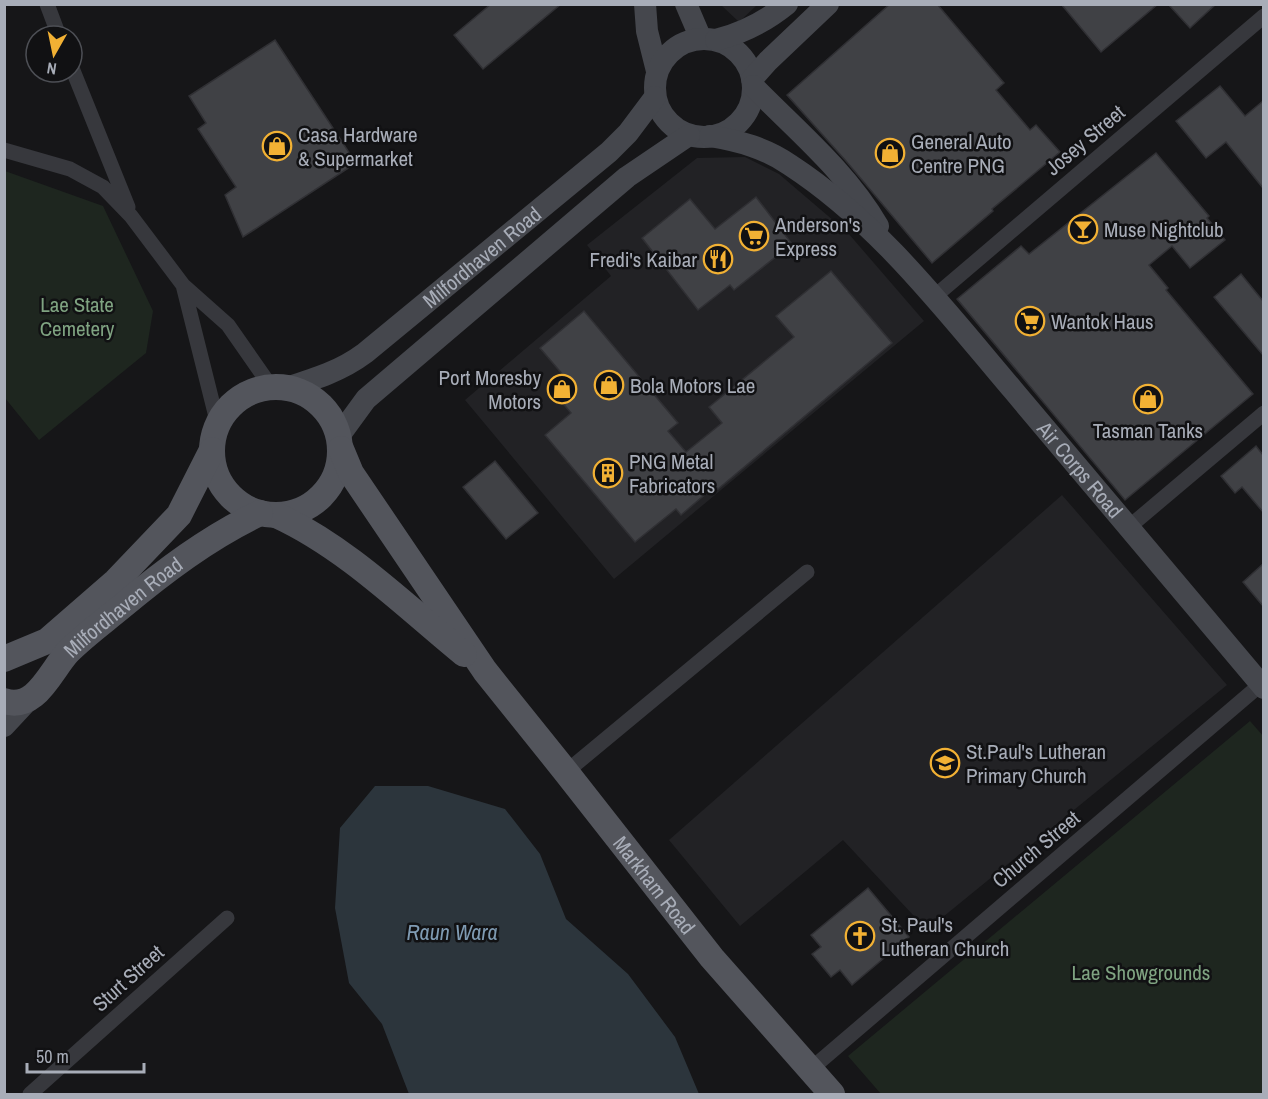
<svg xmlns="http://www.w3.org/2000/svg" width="1268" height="1099" font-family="'Archivo Narrow',sans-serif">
  <rect width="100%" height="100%" fill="#161618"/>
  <!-- built -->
  <path fill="#222225" d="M721,5H757L739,22Z
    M745,157L779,174L848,233L924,321L614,579L465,400L611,276L587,245L697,158Z
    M1062,495L1227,685L927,930L843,840L740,926L669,840Z"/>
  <!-- green -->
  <path fill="#1e261f" d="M5,171L103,206L153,311L146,353L39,440L5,398Z
    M1250,721L1264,737L1263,1094H881L848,1056Z"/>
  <!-- water -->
  <path fill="#2c353c" d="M375,786H428L505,809L540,854L566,919L628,974L675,1037L699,1094H409L382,1024L349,983L335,908L340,828Z"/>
  <!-- building -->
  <path fill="#404145" stroke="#303034" stroke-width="1.5" d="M491,4H561L483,69L454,35Z
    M890,4H937L1004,83L996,90L1030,130L1036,125L1060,152L992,209L993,211L932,263L846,161L787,95Z
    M1061,4H1158L1101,52Z
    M1168,4H1216L1190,28Z
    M275,40L356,163L243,237L225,195L236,187L198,129L206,123L189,96Z
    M1220,86L1245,116L1263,101V188L1226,142L1206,158L1176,121Z
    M1156,153L1209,216L1207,218L1225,240L1190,268L1172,246L1149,265L1168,288L1166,290L1253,394L1125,500L957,299L1021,246L1029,254Z
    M756,197L792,244L734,290L730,285L698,310L642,238L690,199L715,229Z
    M831,271L892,343L718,489L715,486L681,515L676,509L635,542L545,435L571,413L549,387L563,375L540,348L584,311L678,423L668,431L686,452L722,423L709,407L794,337L776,316Z
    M1241,274L1263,301V355L1214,297Z
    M1256,446L1263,455V512L1242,487L1235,493L1221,476Z
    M495,461L538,513L506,539L463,487Z
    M1263,564V606L1243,582Z
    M868,888L909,937L852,985L840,970L831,977L812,954L821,947L811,935Z"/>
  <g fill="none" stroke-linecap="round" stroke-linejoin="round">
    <!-- street -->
    <path stroke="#37383d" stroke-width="15" d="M47,4L59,36
      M72,68L128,207
      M4,150L70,169L103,187L131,216L183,285L228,325L272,388
      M183,285L218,425
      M934,297L1264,16
      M1129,527L1264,413
      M566,772L807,572
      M811,1069L1260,685
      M30,1094L227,918"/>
    <!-- secondary -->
    <g stroke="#45474d" stroke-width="22">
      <path d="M645,4L647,31L657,71"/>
      <path d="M686,4L701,39"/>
      <circle cx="704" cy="88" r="49"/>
      <path d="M716,40C743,33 765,22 787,4"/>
      <path d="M752,79L768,61L828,4"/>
      <path d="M753,86C797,131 846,171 878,226"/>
      <path id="s1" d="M710,136C739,141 766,148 790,165C879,223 945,310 1013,390C1097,489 1181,588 1264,688"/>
      <path id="s2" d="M286,388C315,379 341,371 365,353L609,152L628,133L655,97"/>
      <path d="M339,436L366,399L627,177L689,135"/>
      <path d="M4,726L31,697"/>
    </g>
    <!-- primary -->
    <g stroke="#53555c" stroke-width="26">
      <circle cx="276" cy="451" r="64"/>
      <path id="s3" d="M341,449L351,473L485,671L566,772L712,958L832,1094"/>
      <path d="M276,515C346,547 404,605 464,654"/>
      <path d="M4,659L47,641L116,581L179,515L212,450"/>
      <path id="s4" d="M4,701C36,712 51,670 68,652C84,636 103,622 120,608C163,572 209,537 260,513"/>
    </g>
  </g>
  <!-- icons -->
  <defs>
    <g id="shop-ring" transform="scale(1.5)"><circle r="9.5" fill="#111113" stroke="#f2b134" stroke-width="1.5"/><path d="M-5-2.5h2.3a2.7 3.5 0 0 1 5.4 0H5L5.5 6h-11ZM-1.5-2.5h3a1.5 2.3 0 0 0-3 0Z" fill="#f2b134"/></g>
    <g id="bar-ring" transform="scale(1.5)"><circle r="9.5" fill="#111113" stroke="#f2b134" stroke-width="1.5"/><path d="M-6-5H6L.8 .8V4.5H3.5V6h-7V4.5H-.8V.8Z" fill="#f2b134"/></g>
    <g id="supermarket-ring" transform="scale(1.5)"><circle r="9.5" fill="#111113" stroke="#f2b134" stroke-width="1.5"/><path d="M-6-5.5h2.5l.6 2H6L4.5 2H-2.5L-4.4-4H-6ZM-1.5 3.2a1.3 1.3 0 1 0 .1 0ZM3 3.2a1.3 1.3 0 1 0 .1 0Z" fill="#f2b134"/></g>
    <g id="restaurant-ring" transform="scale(1.5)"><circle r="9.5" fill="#111113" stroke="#f2b134" stroke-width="1.5"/><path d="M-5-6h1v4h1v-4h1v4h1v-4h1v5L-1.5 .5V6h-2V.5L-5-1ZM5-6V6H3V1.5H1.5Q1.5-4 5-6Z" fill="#f2b134"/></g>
    <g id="building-ring" transform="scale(1.5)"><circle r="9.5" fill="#111113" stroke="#f2b134" stroke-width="1.5"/><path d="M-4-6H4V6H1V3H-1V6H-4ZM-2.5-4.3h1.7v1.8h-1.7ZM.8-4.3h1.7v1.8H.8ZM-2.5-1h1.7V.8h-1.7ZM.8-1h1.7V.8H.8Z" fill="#f2b134"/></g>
    <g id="school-ring" transform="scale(1.5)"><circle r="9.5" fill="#111113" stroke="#f2b134" stroke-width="1.5"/><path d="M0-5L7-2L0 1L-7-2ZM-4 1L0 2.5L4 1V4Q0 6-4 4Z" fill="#f2b134"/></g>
    <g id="church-ring" transform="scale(1.5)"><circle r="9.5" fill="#111113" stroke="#f2b134" stroke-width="1.5"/><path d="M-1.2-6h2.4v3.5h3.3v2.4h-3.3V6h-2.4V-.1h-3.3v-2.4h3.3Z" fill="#f2b134"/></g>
  </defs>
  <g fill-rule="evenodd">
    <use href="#shop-ring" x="277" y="146"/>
    <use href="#shop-ring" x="890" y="153"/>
    <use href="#bar-ring" x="1083" y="229"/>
    <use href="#supermarket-ring" x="754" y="236"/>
    <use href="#restaurant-ring" x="718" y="259"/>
    <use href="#supermarket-ring" x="1030" y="321"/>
    <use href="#shop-ring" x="609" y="385"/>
    <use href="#shop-ring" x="562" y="389"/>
    <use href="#shop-ring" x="1148" y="399"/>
    <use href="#building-ring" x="608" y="473"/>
    <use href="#school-ring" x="945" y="763"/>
    <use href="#church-ring" x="860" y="936"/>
  </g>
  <g text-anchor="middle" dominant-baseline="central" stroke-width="5" stroke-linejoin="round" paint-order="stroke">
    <!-- poi labels -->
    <g font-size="21" fill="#a8adb8" stroke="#111113" text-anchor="start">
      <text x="298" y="134">Casa Hardware<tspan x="298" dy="24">&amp; Supermarket</tspan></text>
      <text x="911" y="141">General Auto<tspan x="911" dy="24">Centre PNG</tspan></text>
      <text x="775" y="224">Anderson's<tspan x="775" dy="24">Express</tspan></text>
      <text x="1104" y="229">Muse Nightclub</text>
      <text x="697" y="259" text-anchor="end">Fredi's Kaibar</text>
      <text x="1051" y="321">Wantok Haus</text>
      <text x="541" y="377" text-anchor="end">Port Moresby<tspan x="541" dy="24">Motors</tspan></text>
      <text x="630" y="385">Bola Motors Lae</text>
      <text x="1148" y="430" text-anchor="middle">Tasman Tanks</text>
      <text x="629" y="461">PNG Metal<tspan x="629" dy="24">Fabricators</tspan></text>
      <text x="966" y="751">St.Paul's Lutheran<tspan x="966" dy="24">Primary Church</tspan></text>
      <text x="881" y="924">St. Paul's<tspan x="881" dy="24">Lutheran Church</tspan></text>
    </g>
    <!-- street labels -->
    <g font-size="21" fill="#a8adb8" stroke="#111113">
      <text transform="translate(1085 140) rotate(-40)">Josey Street</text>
      <text stroke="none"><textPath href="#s2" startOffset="238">Milfordhaven Road</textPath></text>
      <text stroke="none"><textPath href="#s1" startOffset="508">Air Corps Road</textPath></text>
      <text stroke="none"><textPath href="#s4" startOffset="158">Milfordhaven Road</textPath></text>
      <text transform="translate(1036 849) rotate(-40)">Church Street</text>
      <text stroke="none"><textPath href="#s3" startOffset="538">Markham Road</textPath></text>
      <text transform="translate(128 978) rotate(-42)">Sturt Street</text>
    </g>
    <!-- park labels -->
    <g font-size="21" fill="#7fa381" stroke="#111113">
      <text x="77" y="304">Lae State<tspan x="77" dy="24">Cemetery</tspan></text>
      <text x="1141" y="972">Lae Showgrounds</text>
    </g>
    <!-- water labels -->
    <g font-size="22" font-style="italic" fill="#7f9bb3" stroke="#111113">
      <text x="452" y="932">Raun Wara</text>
    </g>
  </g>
  <!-- border -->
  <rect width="1268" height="1099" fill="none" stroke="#a8adb8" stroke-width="12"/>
  <!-- north arrow -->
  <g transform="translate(54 54) rotate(189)"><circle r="28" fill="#111113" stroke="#4d4f55" stroke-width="1.5"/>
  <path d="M0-4.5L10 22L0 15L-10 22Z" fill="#f2b134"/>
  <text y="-9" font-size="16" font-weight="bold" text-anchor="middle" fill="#a8adb8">N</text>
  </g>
  <!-- scale -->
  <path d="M27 1063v9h117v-9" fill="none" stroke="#a8adb8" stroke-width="3"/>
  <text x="36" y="1063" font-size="18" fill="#a8adb8" stroke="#111113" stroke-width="4.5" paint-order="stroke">50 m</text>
</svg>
